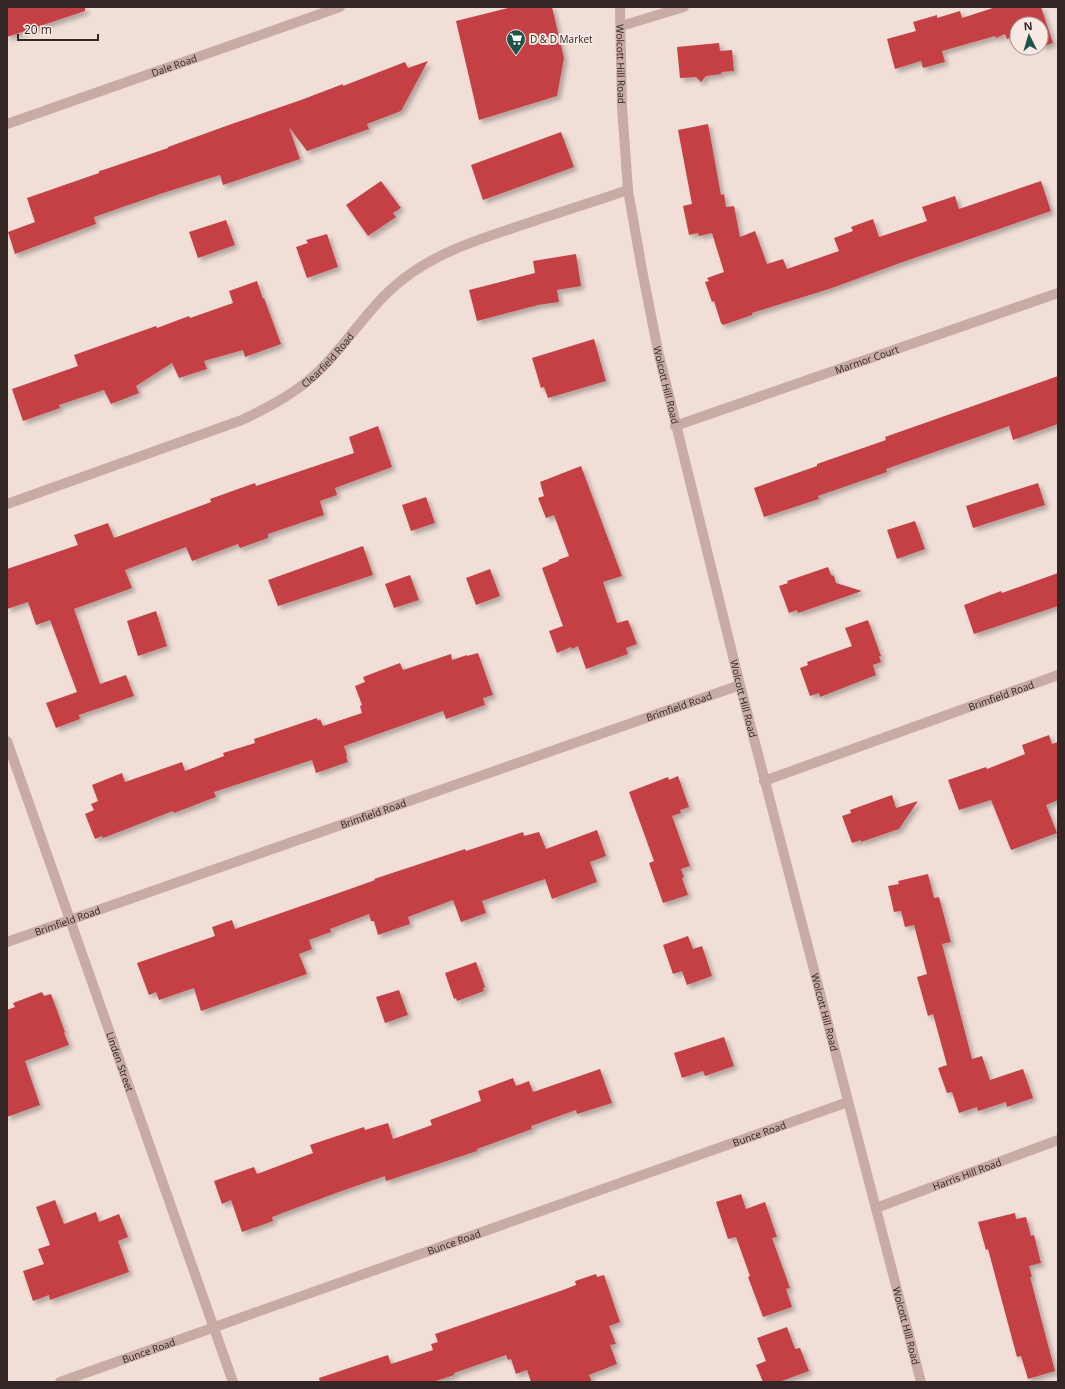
<svg xmlns="http://www.w3.org/2000/svg" width="1065" height="1389" font-family="'Open Sans',sans-serif">
  <defs>
    <filter id="shadow"><feDropShadow dx="3.5" dy="3.5" stdDeviation="2" flood-color="#0004"/></filter>
  </defs>
  <rect width="100%" height="100%" fill="#f0ded7"/>
  <!-- building -->
  <path fill="#c54144" filter="url(#shadow)" d="M7,7H85V11L7,37Z
    M512,7H552L564,58L557,96L479,120L456,21Z
    M996,7H1041L1053,43L1041,47V24H1017V36L1007,39L1005,34L996,38L995,36L942,51L945,62L923,68L921,61L895,69L887,39L916,31L913,22L937,15V18L960,11L962,18Z
    M719,43L720,51L732,50L734,71L721,72L722,74L706,76L701,82L696,77L680,78L677,47Z
    M428,61L401,111L367,124L369,129L307,151L289,127L300,159L223,185L220,175L163,193L94,217L96,224L15,254L8,232L35,222L27,198L99,173V171L103,170L168,148V147L226,126L301,100L343,84V86L405,62L408,68Z
    M708,124L721,195L724,194L726,207L734,206L740,237L755,231L767,264L783,259L787,269L839,251L834,238L853,231L851,227L873,219L879,237L927,221L922,207L955,196L959,209L1041,181L1051,211L900,263L832,288L752,313V315L723,325L721,323L714,301L712,302L705,282L709,281L707,278L724,272L712,233L699,236L698,233L689,235L683,206L692,204L678,130Z
    M561,132L574,167L483,200L471,165Z
    M381,181L401,208L393,213L396,217L368,236L346,205Z
    M226,220L235,245L198,258L189,232Z
    M327,234L338,267L307,278L296,247L308,243L306,240Z
    M576,254L581,286L557,290L559,302L538,305L477,321L469,290L535,273L533,261Z
    M257,281L263,299L264,298L281,344L245,357L243,350L204,361L207,369L179,378L172,363L136,386L139,393L111,404L104,390L59,405L60,408L23,421L12,389L78,366L74,355L156,326L157,328L189,316L190,318L233,303L229,291Z
    M594,339L606,381L548,398L544,387L541,388L532,358Z
    M1058,376V424L1013,440L1009,426L886,469L887,472L818,496L819,499L764,517L754,488L817,466V464L886,440L885,437Z
    M378,426L392,467L335,488L337,495L320,501L324,515L268,534V538L240,548L238,544L192,561L186,547L125,570L132,588L74,609L100,684L126,675L134,696L79,715L80,719L56,728L46,703L77,692L50,620L36,625L28,602L7,609V569L78,545L74,535L108,523L114,538L211,502L210,499L255,483L256,486L354,453L349,437Z
    M581,466L622,576L603,582L617,623L628,620L637,644L626,648L628,654L586,669L578,646L572,649L571,647L557,653L549,631L563,626L542,568L559,561L558,560L569,556L554,515L546,518L538,498L544,496L540,482Z
    M1038,483L1045,505L973,528L966,506Z
    M426,497L435,523L411,531L402,505Z
    M915,521L925,549L897,559L887,530Z
    M363,546L373,575L278,606L268,580Z
    M828,567L831,575L834,576L836,583L862,591L798,613L797,610L789,613L779,586L788,583L787,581Z
    M490,569L500,596L476,605L466,578Z
    M1058,573V606L974,634L964,605L1001,591L1002,593Z
    M410,575L419,600L394,608L385,584Z
    M156,611L167,646L138,656L127,621Z
    M868,620L881,656H879L881,662L873,665L876,675L820,697L819,693L810,696L800,668L808,665L807,662L852,646L845,628Z
    M478,653L493,695L483,698L485,705L446,719L443,711L344,746L347,755L346,756L348,762L316,773L312,760L214,792L216,797L174,813L173,811L103,838L102,836L95,839L85,814L94,810L91,804L98,801L92,785L122,773L125,782L182,762L185,771L224,756L223,753L255,743L254,739L317,718L318,721L320,719L323,726L362,713L360,706L362,705L355,686L365,682L363,677L400,663L403,670L451,654L452,660L467,655V656Z
    M1049,735L1052,744L1058,742V800L1046,805L1057,833L1011,850L991,800L959,810L948,780L986,767L987,769L1025,754L1022,745Z
    M678,776L689,807L680,810L681,813L672,816L690,866L681,869L684,877L682,878L688,895L663,903L649,863L654,861L629,792L668,777L669,780Z
    M892,795L896,808L918,801L899,829L861,842V840L852,843L842,816L851,813L850,810Z
    M597,830L606,856L590,862L597,882L552,899L545,879L482,901L486,913L461,922L453,900L408,917L410,924L378,935L374,921H371L369,914L330,929L331,932L309,940L312,949L299,954L307,974L201,1011L194,988L159,1000L156,992L149,995L137,963L215,936L212,927L232,920L235,929L350,889L375,880L374,879L465,849L466,851L523,832L524,836L539,832L546,849Z
    M928,874L934,898L939,897L951,942L942,944L972,1059L982,1056L990,1080L1023,1069L1033,1098L1007,1107L1006,1102L978,1111L977,1107L959,1113L952,1092L947,1093L938,1068L947,1065L933,1014L928,1016L917,977L927,974L914,925L905,927L901,911L894,912L888,886L899,884L898,881Z
    M688,936L693,949L702,946L712,976L687,985L682,971L673,974L663,945Z
    M476,962L485,987L483,988L484,991L457,1001L456,998L454,999L445,973Z
    M399,990L408,1015L385,1023L376,997Z
    M42,992L44,996L51,994L65,1032L64,1033L69,1045L25,1061L40,1105L7,1117V1010L15,1007L13,1003Z
    M724,1037L734,1066L705,1076L703,1071L682,1078L674,1053Z
    M600,1069L612,1103L577,1114L576,1110L531,1126L532,1129L477,1149V1151L462,1156L386,1181L385,1176L336,1193L272,1217L273,1221L242,1232L231,1200L222,1204L214,1181L254,1167L257,1174L313,1153L310,1145L364,1127L365,1130L388,1123L393,1139L432,1125L430,1120L481,1101L478,1091L513,1078L516,1086L529,1081L533,1092Z
    M741,1194L746,1209L765,1202L777,1237L772,1238L790,1288L786,1289L792,1307L763,1317L748,1277L750,1276L736,1237L728,1239L716,1202Z
    M55,1200L64,1224L96,1212L99,1222L119,1214L128,1237L118,1241L129,1272L50,1300L49,1295L33,1301L23,1271L44,1264L38,1249L50,1245L36,1207Z
    M1015,1213L1016,1219L1026,1217L1031,1236L1034,1235L1041,1263L1029,1266L1032,1277H1030L1055,1371L1028,1379L1021,1356L1017,1357L988,1249L986,1250L978,1222Z
    M596,1274L597,1277L604,1275L620,1322L609,1326L616,1344L610,1345L617,1364L589,1375L592,1382H531L527,1370L516,1374L511,1359L508,1360L506,1355L454,1373V1375L433,1382H320L319,1378L388,1355L391,1364L433,1350L431,1344L438,1342L435,1334L563,1290L576,1285L575,1281Z
    M787,1327L795,1349L800,1348L809,1371L779,1382H763L756,1365L766,1361L757,1338Z"/>
  <g fill="none" stroke-linecap="round" stroke-linejoin="round">
    <!-- minor -->
    <g stroke="#c8aba4" stroke-width="10">
      <path d="M621,26L684,7"/>
      <path id="s1" d="M7,124L340,7"/>
      <path id="s2" d="M675,426L1058,293"/>
      <path id="s3" d="M7,504L242,420C271,406 298,392 321,369C349,341 370,305 402,280C437,252 480,239 522,225C557,213 593,202 628,190"/>
      <path id="s4" d="M7,741L233,1382"/>
      <path id="s5" d="M764,781L1058,675"/>
      <path id="s6" d="M7,942L740,685"/>
      <path id="s7" d="M876,1208L1058,1140"/>
      <path id="s8" d="M60,1382L848,1102"/>
    </g>
    <!-- tertiary -->
    <path stroke="#c8aba4" stroke-width="10" id="s9" d="M620,7L622,107L628,190L642,270L658,351L740,685L921,1382"/>
  </g>
  <!-- icons -->
  <defs>
    <g id="supermarket-pin" transform="scale(1)"><path d="M0 17L-7.5 6A9.5 9.5 0 1 1 7.5 6Z" fill="#1c5449" stroke="#f8e9e3"/><path d="M-6-5.5h2.5l.6 2H6L4.5 2H-2.5L-4.4-4H-6ZM-1.5 3.2a1.3 1.3 0 1 0 .1 0ZM3 3.2a1.3 1.3 0 1 0 .1 0Z" fill="#fff"/></g>
  </defs>
  <g fill-rule="evenodd">
    <use href="#supermarket-pin" x="516" y="39"/>
  </g>
  <g text-anchor="middle" dominant-baseline="central" stroke-width="4" stroke-linejoin="round" paint-order="stroke">
    <!-- poi labels -->
    <g font-size="10" fill="#332625" stroke="#f8e9e3" text-anchor="start">
      <text x="530" y="39">D &amp; D Market</text>
    </g>
    <!-- street labels -->
    <g font-size="10" fill="#332625" stroke="#f8e9e3">
      <text stroke="none"><textPath href="#s9" startOffset="57">Wolcott Hill Road</textPath></text>
      <text stroke="none"><textPath href="#s1" startOffset="177">Dale Road</textPath></text>
      <text stroke="none"><textPath href="#s3" startOffset="355">Clearfield Road</textPath></text>
      <text stroke="none"><textPath href="#s2" startOffset="203">Marmor Court</textPath></text>
      <text stroke="none"><textPath href="#s9" startOffset="382">Wolcott Hill Road</textPath></text>
      <text stroke="none"><textPath href="#s5" startOffset="252">Brimfield Road</textPath></text>
      <text stroke="none"><textPath href="#s9" startOffset="705">Wolcott Hill Road</textPath></text>
      <text stroke="none"><textPath href="#s6" startOffset="712">Brimfield Road</textPath></text>
      <text stroke="none"><textPath href="#s6" startOffset="388">Brimfield Road</textPath></text>
      <text stroke="none"><textPath href="#s6" startOffset="64">Brimfield Road</textPath></text>
      <text stroke="none"><textPath href="#s9" startOffset="1029">Wolcott Hill Road</textPath></text>
      <text stroke="none"><textPath href="#s4" startOffset="340">Linden Street</textPath></text>
      <text stroke="none"><textPath href="#s8" startOffset="742">Bunce Road</textPath></text>
      <text stroke="none"><textPath href="#s7" startOffset="97">Harris Hill Road</textPath></text>
      <text stroke="none"><textPath href="#s8" startOffset="418">Bunce Road</textPath></text>
      <text stroke="none"><textPath href="#s9" startOffset="1353">Wolcott Hill Road</textPath></text>
      <text stroke="none"><textPath href="#s8" startOffset="94">Bunce Road</textPath></text>
    </g>
  </g>
  <!-- border -->
  <rect width="1065" height="1389" fill="none" stroke="#332625" stroke-width="16"/>
  <!-- north arrow -->
  <g transform="translate(1029 36) rotate(355)"><circle r="19" fill="#f8e9e3" stroke="#a99b97"/>
  <path d="M0-3L7 15L0 10L-7 15Z" fill="#1c5449"/>
  <text y="-6" font-size="11" font-weight="bold" text-anchor="middle" fill="#332625">N</text>
  </g>
  <!-- scale -->
  <path d="M18 34v6h80v-6" fill="none" stroke="#332625" stroke-width="2"/>
  <text x="24" y="34" font-size="12" fill="#332625" stroke="#f8e9e3" stroke-width="3" paint-order="stroke">20 m</text>
</svg>
